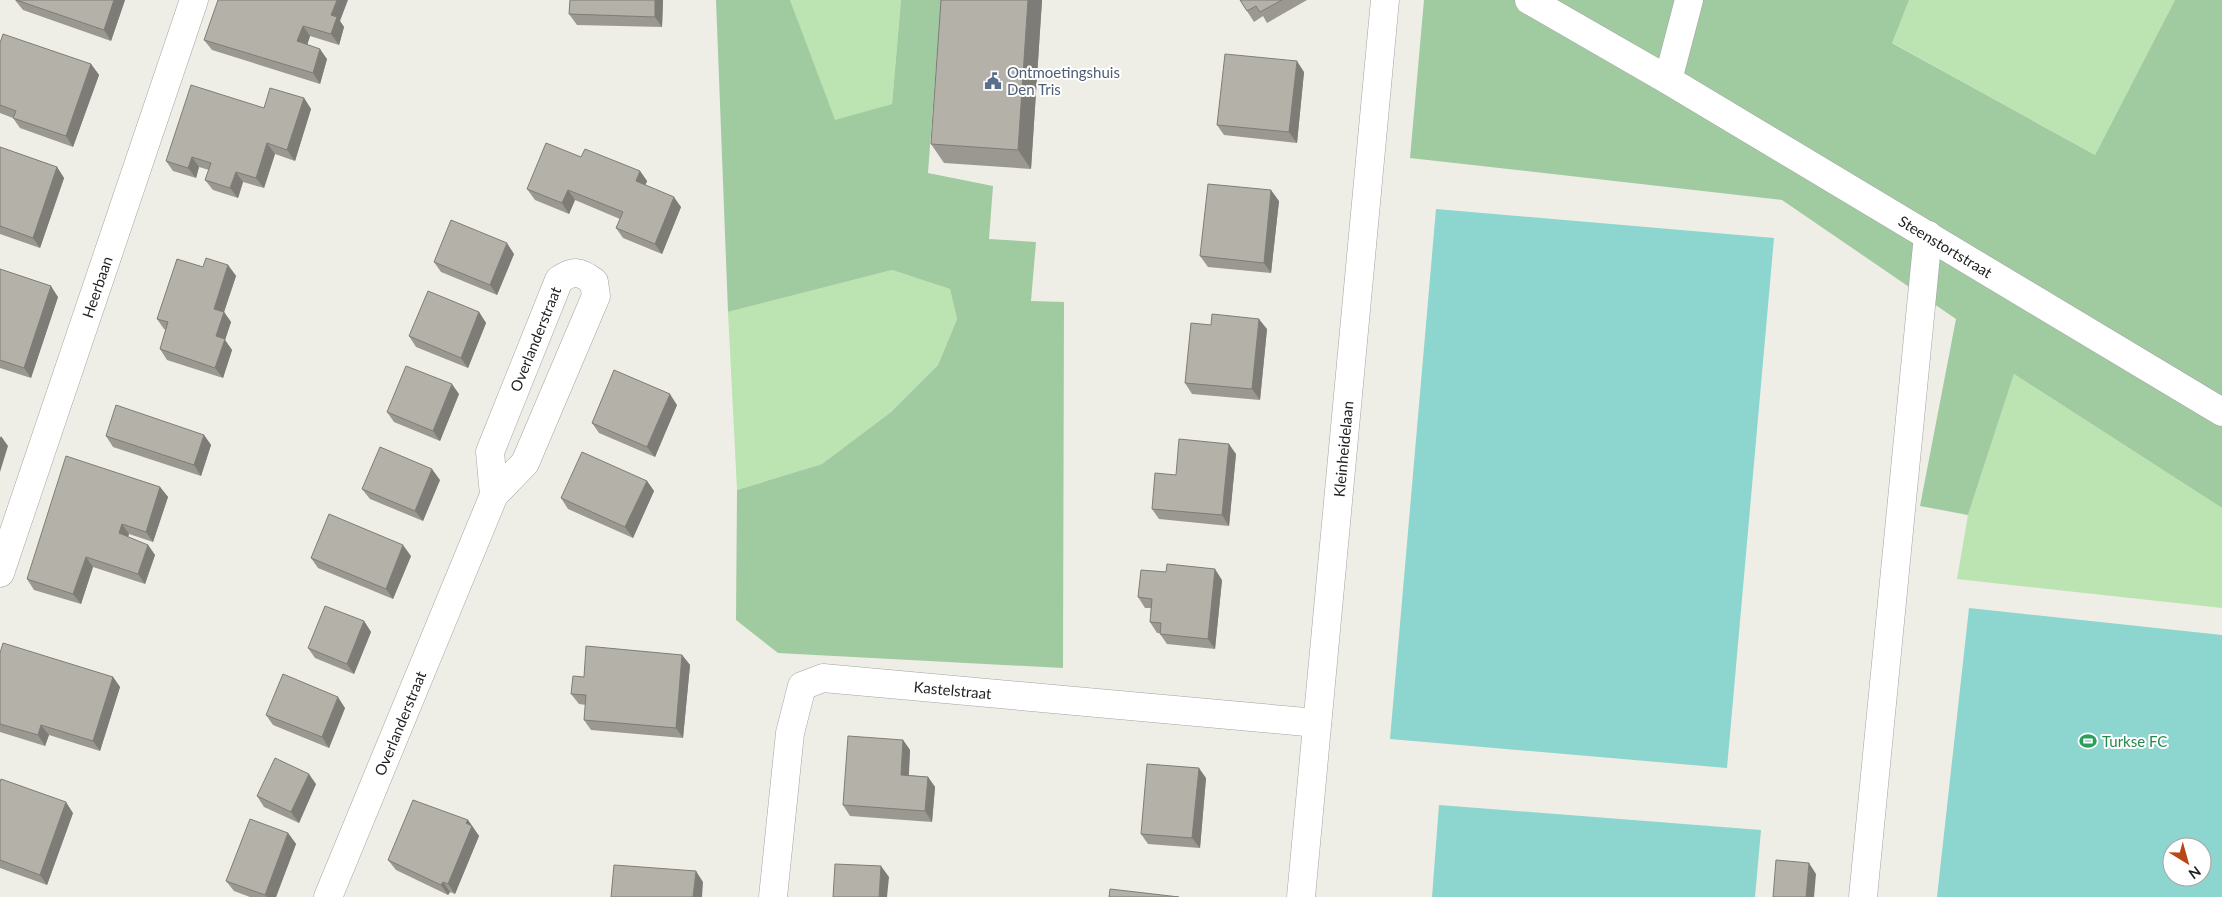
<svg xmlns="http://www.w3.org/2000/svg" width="2222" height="897" font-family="Lato,sans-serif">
  <rect width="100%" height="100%" fill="#efeee6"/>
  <!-- grass -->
  <path fill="#bce3b2" d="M790,0H901L892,104L834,121Z
    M1909,0H2175L2095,155L1891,42Z
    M892,270L950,289L957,319L938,365L891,412L822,464L737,490L728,312Z
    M2014,374L2222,508V608L1957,579L1968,515Z"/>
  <!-- forest -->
  <path fill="#a0caa0" d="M716,0H790L835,120L892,104L901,0H941L928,173L993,186L989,239L1036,242L1031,301L1064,302L1063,668L778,653L736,620L737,490L822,464L891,412L938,365L957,319L950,289L892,270L728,312Z
    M1424,0H1909L1892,43L2095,155L2175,0H2222V508L2014,374L1968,515L1920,506L1956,319L1782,200L1410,158Z"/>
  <!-- pitch -->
  <path fill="#8dd5cf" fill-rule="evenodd" d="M1436,209L1774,238L1727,768L1390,739Z
    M1969,608L2222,635V897H1937ZM2172,847H2202V877H2172Z
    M1439,805L1761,830L1755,897H1432Z"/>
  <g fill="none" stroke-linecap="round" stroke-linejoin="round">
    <!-- minor casing -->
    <g stroke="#a3a3a3" stroke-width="29">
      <g id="minor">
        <path id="s1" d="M1529,0L1668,80L2222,412"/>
        <path d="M1668,80L1689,0"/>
        <path id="s2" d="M0,573L194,0"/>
        <path id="s3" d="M328,897L494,495L525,463L596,296L594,282C580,271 574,270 559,280L490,452L494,495"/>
        <path id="s4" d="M773,897L790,733L802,686L823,678L1317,723"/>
        <path id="s5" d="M1301,897L1385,0"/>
        <path d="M1863,897L1928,235"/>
      </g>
    </g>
    <!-- minor -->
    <use href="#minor" stroke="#fff" stroke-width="28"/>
  </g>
  <!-- wall -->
  <path fill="#9b9891" d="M15,0H125L111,41L23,10Z
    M570,0H663L662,27L577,25L569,14Z
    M941,0H1042L1031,169L944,163L931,144Z
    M1240,0H1307L1267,23L1263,16L1254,22Z
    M340,21L344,27L339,45L310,36L307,44L327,59L320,84L212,50L204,40Z
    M0,43L91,64L99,75L73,147L20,128L13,118L0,113Z
    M1304,72L1297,143L1224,135L1217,125Z
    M304,98L311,109L295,161L275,154L264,188L243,182L238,198L213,190L205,180L209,170L199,167L196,178L173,171L166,161L264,108Z
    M0,147L57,167L64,178L40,248L0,234Z
    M581,157L640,171L647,181L645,185L681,207L662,254L623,238L616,228L620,219L575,200L569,214L535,200L527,189Z
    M1279,201L1271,273L1208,267L1200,256Z
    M514,254L497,295L441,272L434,262Z
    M228,265L236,276L224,312L231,322L225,340L232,350L223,378L167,360L160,349L166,330L164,329L157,319L203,267Z
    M0,269L58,297L31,378L0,368Z
    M479,312L486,323L468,368L416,347L409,336Z
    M1211,325L1267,329L1260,400L1192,394L1185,383Z
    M459,394L440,441L394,422L387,412Z
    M677,405L655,457L599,433L592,423Z
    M204,435L211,445L201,476L113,447L106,436Z
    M1236,454L1229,526L1159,519L1152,509L1176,475Z
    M440,480L423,521L370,499L362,489Z
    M647,481L654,491L633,538L568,509L561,498Z
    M160,487L168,497L153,542L129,534L128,537L148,545L155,555L145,584L93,567L81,604L34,590L27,579Z
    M411,556L393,599L318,568L311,558Z
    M1222,580L1215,649L1167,644L1160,634V633H1157L1150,622L1151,608H1145L1138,597Z
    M364,621L371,632L354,674L315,658L308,648Z
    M0,653L113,677L120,687L100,751L49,735L45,746L0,732Z
    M682,655L690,665L683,738L591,730L584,720L586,705L579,704L571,694L584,677Z
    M345,708L329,748L273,725L266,715Z
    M903,740L910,750L909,775L928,777L935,787L932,822L850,816L843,805Z
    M1206,778L1200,848L1148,844L1141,834Z
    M0,782L73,813L47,885L0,868Z
    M316,784L299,823L264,807L257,796Z
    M468,820L479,836L455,894L450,892L448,895L396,870L388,860Z
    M288,833L296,844L276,897H250L234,891L226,881Z"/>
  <!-- shaded-wall -->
  <path fill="#7e7c76" d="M114,0H125L111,41L104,30Z
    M337,0H348L340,21L344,27L339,45L331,34V15Z
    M655,0H663L662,27L655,17Z
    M1028,0H1042L1031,169L1018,150Z
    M303,26L310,36L305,52L297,41Z
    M320,49L327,59L320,84L313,73Z
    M1297,61L1304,72L1297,143L1289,132Z
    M91,64L99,75L73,147L66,136Z
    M304,98L311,109L295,161L287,150Z
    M267,143L275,154L264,188L256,178Z
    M192,157L199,167L196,178L188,168Z
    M57,167L64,178L40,248L33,238Z
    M640,171L647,181L643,191L636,181Z
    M236,172L243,182L238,198L230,188Z
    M568,190L575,200L569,214L562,203Z
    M1271,190L1279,201L1271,273L1264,263Z
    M674,197L681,207L662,254L655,244Z
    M507,243L514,254L497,295L490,285Z
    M228,265L236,276L224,312L231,322L225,340L232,350L223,378L215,368L216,336L214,309Z
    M51,286L58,297L31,378L24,368Z
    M479,312L486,323L468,368L461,358Z
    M1259,319L1267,329L1260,400L1252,389Z
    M452,384L459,394L440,441L433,431Z
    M670,394L677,405L655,457L647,447Z
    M204,435L211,445L201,476L194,465Z
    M1,436L8,446L0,472V438Z
    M1229,444L1236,454L1229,526L1222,515Z
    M432,469L440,480L423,521L415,511Z
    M647,481L654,491L633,538L625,527Z
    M160,487L168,497L153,542L146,532Z
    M122,524L129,534L126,543L119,533Z
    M148,545L155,555L145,584L138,574Z
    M403,545L411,556L393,599L386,589Z
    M86,557L93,567L81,604L73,594Z
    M1215,569L1222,580L1215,649L1208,639Z
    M364,621L371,632L354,674L347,664Z
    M682,655L690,665L683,738L676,728Z
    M113,677L120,687L100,751L93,741Z
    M338,697L345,708L329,748L322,737Z
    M41,725L49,735L45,746L38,735Z
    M903,740L910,750L908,785L901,775Z
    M1199,768L1206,778L1200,848L1192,838Z
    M309,774L316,784L299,823L291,812Z
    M928,777L935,787L932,822L925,811Z
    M66,802L73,813L47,885L40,875Z
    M468,820L479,836L455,894L448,884L466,823Z
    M288,833L296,844L276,897H267L265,895Z
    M1809,863L1816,874L1814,897H1806Z
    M881,866L889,877L887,897H879Z
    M696,871L703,882L702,897H693Z
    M443,882L450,892L448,895L441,885Z"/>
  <!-- building -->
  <path fill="#b4b1a9" stroke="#7e7c76" d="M16,0H114L104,30Z
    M218,0H337L331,15L337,17L331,34L303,26L297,41L320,49L313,73L204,40Z
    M570,0H655V17L569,14Z
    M941,0H1028L1018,150L931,144Z
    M1240,0H1282L1260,12L1256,6L1247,11Z
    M3,34L91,64L66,136L13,118L16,111L0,105V43Z
    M1225,54L1297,61L1289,132L1217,125Z
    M191,85L264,108L270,88L304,98L287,150L267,143L256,178L236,172L230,188L205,180L211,163L192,157L188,168L166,161Z
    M546,143L581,157L585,149L640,171L636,181L674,197L655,244L616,228L623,212L568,190L562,203L527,189Z
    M0,147L57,167L33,238L0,226Z
    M1208,184L1271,190L1264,263L1200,256Z
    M451,220L507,243L490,285L434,262Z
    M206,258L228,265L214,309L224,312L216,336L225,339L215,368L160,349L168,322L157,319L177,259L203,267Z
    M0,269L51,286L24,368L0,360Z
    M428,291L479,312L461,358L409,336Z
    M1212,314L1259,319L1252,389L1185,383L1191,323L1211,325Z
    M406,366L452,384L433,431L387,412Z
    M614,370L670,394L647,447L592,423Z
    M116,405L204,435L194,465L106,436Z
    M1179,439L1229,444L1222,515L1152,509L1155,473L1176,475Z
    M380,447L432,469L415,511L362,489Z
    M582,452L647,481L625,527L561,498Z
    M66,456L160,487L146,532L122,524L119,533L148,545L138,574L86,557L73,594L27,579Z
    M329,514L403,545L386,589L311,558Z
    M1167,564L1215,569L1208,639L1160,634L1161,623L1150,622L1152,599L1138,597L1141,570L1166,572Z
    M325,606L364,621L347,664L308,648Z
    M3,643L113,677L93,741L41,725L38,735L0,724V653Z
    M586,646L682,655L676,728L584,720L586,695L571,694L573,676L584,677Z
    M283,674L338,697L322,737L266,715Z
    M848,736L903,740L901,775L928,777L925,811L843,805Z
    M275,758L309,774L291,812L257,796Z
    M1147,764L1199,768L1192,838L1141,834Z
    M1,779L66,802L40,875L0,860V782Z
    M413,800L468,820L466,823L472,826L448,884L443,882L441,885L388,860Z
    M250,819L288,833L265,895L226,881Z
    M1776,860L1809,863L1806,897H1773Z
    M835,864L881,866L879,897H833Z
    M614,865L696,871L693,897H611Z
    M1110,889L1179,897H1109Z"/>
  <!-- icons -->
  <defs>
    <g id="civic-bare" transform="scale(1.35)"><path d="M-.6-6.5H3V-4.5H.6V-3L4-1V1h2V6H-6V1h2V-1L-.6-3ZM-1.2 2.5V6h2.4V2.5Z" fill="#5c6f8a" stroke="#fff" stroke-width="2.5" paint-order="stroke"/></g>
    <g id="stadium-bare" transform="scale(1.35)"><path d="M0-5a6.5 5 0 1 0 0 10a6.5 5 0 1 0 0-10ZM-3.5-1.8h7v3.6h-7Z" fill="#2e9e5b" stroke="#fff" stroke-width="2.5" paint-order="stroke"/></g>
  </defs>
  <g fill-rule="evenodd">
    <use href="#civic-bare" x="993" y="81"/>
    <use href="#stadium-bare" x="2088" y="741"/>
  </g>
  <g text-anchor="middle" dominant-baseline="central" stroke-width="4" stroke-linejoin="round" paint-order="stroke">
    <!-- service labels -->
    <g font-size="15" fill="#4e5e75" stroke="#fff" text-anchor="start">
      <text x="1007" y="72">Ontmoetingshuis<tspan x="1007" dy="17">Den Tris</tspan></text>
    </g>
    <!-- street labels -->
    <g font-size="15" fill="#1f1f1f" stroke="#fff">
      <text stroke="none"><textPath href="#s1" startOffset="484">Steenstortstraat</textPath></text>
      <text stroke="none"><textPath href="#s2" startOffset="302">Heerbaan</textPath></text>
      <text transform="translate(535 339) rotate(-68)">Overlanderstraat</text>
      <text stroke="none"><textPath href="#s5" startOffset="450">Kleinheidelaan</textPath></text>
      <text stroke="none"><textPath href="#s4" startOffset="366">Kastelstraat</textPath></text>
      <text stroke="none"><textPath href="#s3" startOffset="188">Overlanderstraat</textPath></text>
    </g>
    <!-- leisure labels -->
    <g font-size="15" fill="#27864d" stroke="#fff" text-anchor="start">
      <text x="2102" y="741">Turkse FC</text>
    </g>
  </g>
  <!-- north arrow -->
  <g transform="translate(2187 862) rotate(143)"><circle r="24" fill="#ffffff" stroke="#a5a5a5"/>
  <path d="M0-4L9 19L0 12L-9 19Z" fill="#b94615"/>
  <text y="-8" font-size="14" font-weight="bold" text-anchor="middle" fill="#1f1f1f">N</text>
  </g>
</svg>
